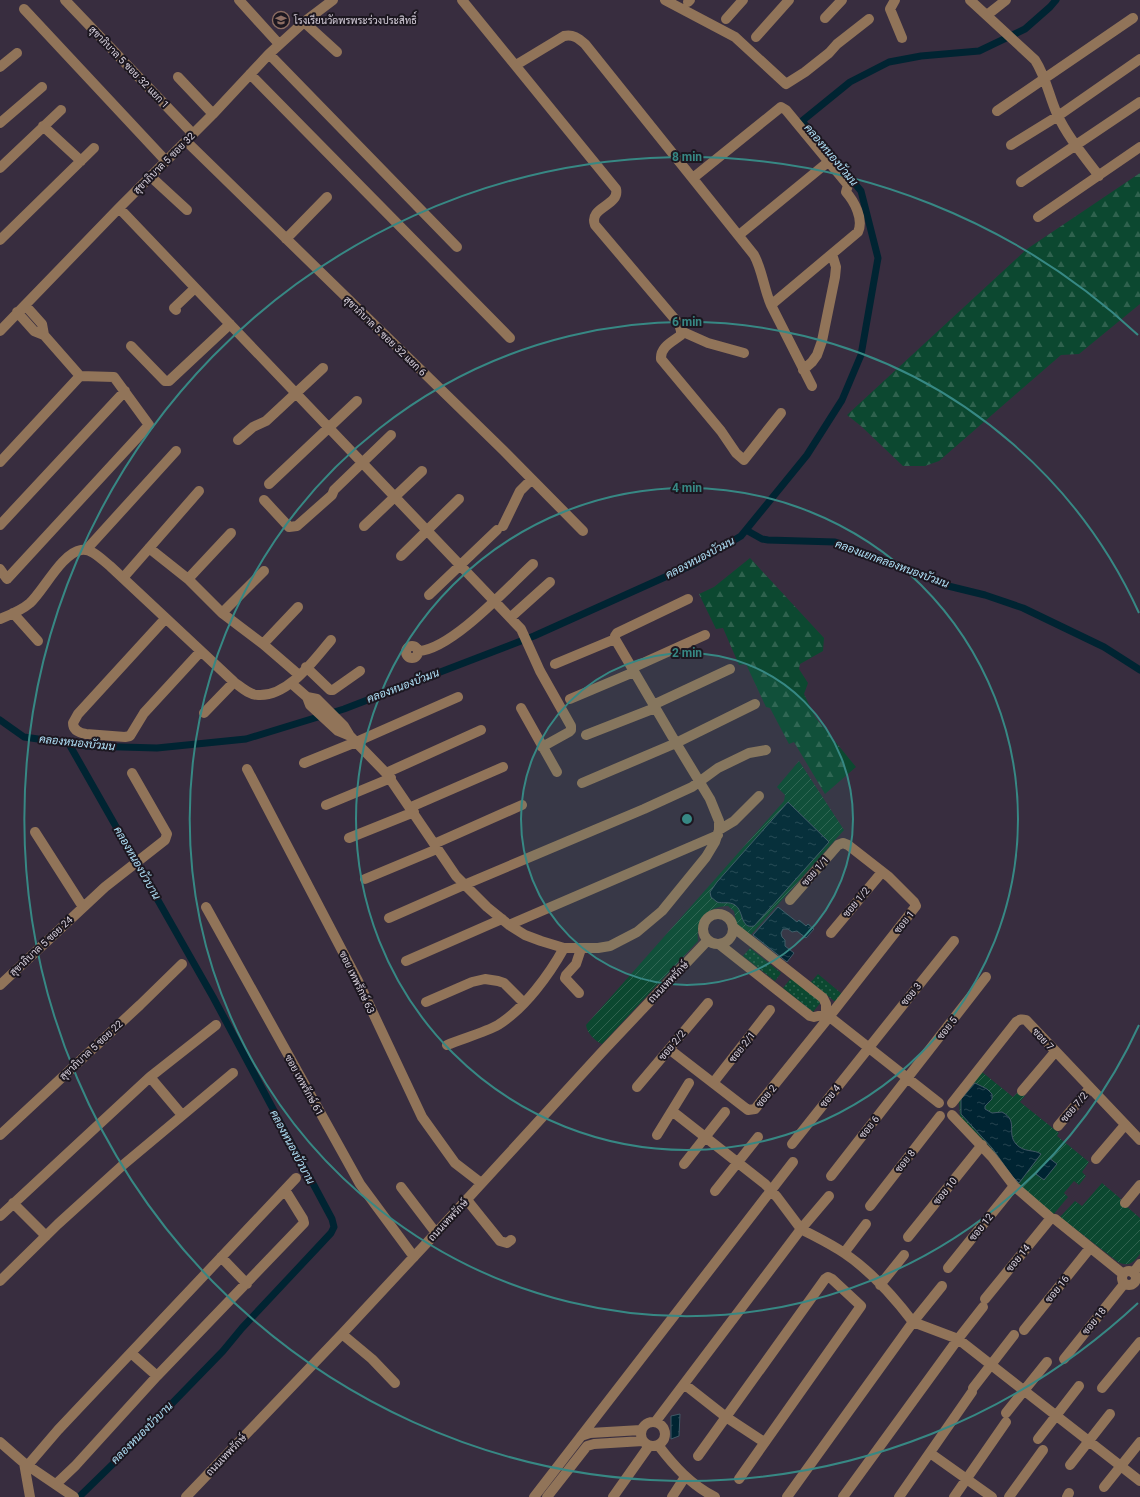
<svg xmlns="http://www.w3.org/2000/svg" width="1140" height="1497" font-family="Roboto,Sarabun,sans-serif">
  <defs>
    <pattern id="grass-dots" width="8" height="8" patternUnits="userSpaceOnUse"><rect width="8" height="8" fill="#0c4830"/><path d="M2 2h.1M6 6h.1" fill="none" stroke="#2f624e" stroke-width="1.8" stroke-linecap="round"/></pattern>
    <pattern id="forest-firs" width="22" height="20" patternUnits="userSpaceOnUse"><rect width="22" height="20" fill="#0c4830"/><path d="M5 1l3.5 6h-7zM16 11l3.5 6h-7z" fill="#2f624e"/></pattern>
    <pattern id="garden-furrows" width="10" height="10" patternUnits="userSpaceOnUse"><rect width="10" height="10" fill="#0c4830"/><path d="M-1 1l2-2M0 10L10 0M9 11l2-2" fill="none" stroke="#2f624e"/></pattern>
    <pattern id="water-ripples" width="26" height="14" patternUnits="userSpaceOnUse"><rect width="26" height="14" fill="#002432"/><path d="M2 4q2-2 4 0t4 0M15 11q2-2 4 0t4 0" fill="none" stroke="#25434f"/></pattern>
  </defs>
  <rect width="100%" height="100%" fill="#382d3f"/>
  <!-- grass -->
  <path fill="url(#grass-dots)" d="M750,948L781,973L775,981L743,956Z
    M818,974L842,994L836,1001H834L811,982Z
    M791,978L821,1002L813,1012L783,988Z"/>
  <!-- forest -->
  <path fill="url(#forest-firs)" d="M1140,173V304L1079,354L1061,355L939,461L925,466H903L861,426L847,415L1027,249Z
    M750,558L824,638L823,651L800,664L799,669L808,683L804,694L815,717L856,767L825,794L794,742L789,744L770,708L766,707L746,664L739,665L723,628L716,629L699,594L714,587Z"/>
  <!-- garden -->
  <path fill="url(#garden-furrows)" fill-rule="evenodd" d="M799,761L844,830L750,936L737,927L734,911L728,906C706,907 696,920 698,941L602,1044C595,1041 587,1033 586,1025L784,801L785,795L777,787ZM788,802L829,842L753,926L749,927L742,919L741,911L737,906L729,902L722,903L712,889Z
    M982,1072L1013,1097L1019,1091L1025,1096L1020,1102L1059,1133L1057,1136L1089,1162L1082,1172L1086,1176L1079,1185L1074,1181L1064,1193L1068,1197L1053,1215L1034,1199L1011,1176L990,1147L960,1117L959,1101Z
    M1102,1183L1121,1199L1120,1201L1140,1218V1254C1133,1263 1129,1267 1118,1262L1060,1217L1075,1201L1082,1206Z"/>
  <!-- water -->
  <path fill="url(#water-ripples)" stroke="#415866" d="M788,802L829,842L754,926C740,929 744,911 735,905C729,901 723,904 717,902L711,897L710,892L717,882Z
    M778,907L797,922L799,920L806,926L808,924L814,929L806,938L797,931L792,932L788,929H783L781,933L782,937L785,940V946L794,953L787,962L753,935Z
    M975,1083L987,1089L992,1094V1099L985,1106V1109L992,1113L1002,1112C1019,1121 1006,1132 1016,1144C1024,1153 1034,1149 1041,1154L1019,1183L1012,1176L992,1148L961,1114V1099Z
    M1049,1158L1057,1164L1044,1180L1036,1174Z
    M680,1414L679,1436L671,1439V1416Z"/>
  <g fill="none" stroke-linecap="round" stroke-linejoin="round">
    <!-- canal -->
    <path stroke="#002432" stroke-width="7" d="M746,530L762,539L768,540L835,542L919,573L940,584L985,595L1023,608L1104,647L1140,670
      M0,720L24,737L87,746L157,748L246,739L344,709L534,636L694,564L741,536L807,455L842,400L861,355L878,258L861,191L802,121L850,82L889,62L921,56L979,51L1025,29L1050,7L1056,0
      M69,744L213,997L332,1219L334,1227L331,1233L317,1248L242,1328L223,1351L118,1459L79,1497"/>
    <!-- minor -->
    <path stroke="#917459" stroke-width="10" d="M65,0L193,134
      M239,0L279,44
      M462,0L616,189C620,206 588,207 595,225L679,324L681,331V335C672,342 660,347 661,359L721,431L736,453L744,460L781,413
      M665,0L735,37L786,84L805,72L829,53L837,44L869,19
      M895,0L890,9L902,38
      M970,0L1035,60C1046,77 1049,96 1057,114C1067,136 1084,156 1099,176
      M688,2L690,0
      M24,9L166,161
      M987,15L1006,0
      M825,18L842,0
      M726,19L743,0
      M304,22L337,52
      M756,37L789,0
      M269,54L457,247
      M516,65L564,36C573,34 578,38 585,44L754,255C762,269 764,289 771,305L812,386
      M0,67L17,53
      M250,74L510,338
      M178,77L213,114
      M997,111L1133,18
      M0,123L42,87
      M43,126L81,161
      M186,141L504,451L583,531
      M1011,145L1058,116L1140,59
      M0,168L61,110
      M150,176L187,210
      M693,178L781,107L786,110L848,185L846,192C854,201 864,219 858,232L771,305
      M1021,182L1140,102
      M119,208L521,629L540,671L571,726V730L569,732L542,747
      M1038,217L1140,147
      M739,235L828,162
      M286,239L327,197
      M0,240L94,148
      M176,310L174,308L195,288
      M17,312L34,331L44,335L42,324L25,305
      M0,331L119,208L213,114L269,54L304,22L333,0
      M681,331L708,343L744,353
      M131,346L165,381H169L230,324
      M803,370L812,362L817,355L822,341L835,277L836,267L832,254
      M238,440L253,427L266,421L323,368
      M0,462L80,376
      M269,484L357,401
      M264,500L289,527L297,526L332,495L334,490L391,435
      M0,525L125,391
      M364,526L422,471
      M503,526L520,491L531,480
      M149,548L188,579L222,613L263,644L299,675
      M86,550L176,451
      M401,556L459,499
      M0,569L7,579L149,425L114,377L80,376L44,335
      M123,578L199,491
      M188,579L231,533
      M429,595L497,530
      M13,613L38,641
      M222,613L264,571
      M511,617L550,582
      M0,619C10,615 22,610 30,603C44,590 62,553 81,550C92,548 102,560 110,566L234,682C241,687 249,695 258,695C288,697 314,660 331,640
      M165,619L78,714L73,723C73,731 80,733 86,734L125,737L130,736L144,713L201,651
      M263,644L298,607
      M406 652a6 6 0 1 1 12 0a6 6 0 1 1-12 0Z
      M419,651C452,649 508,587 533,564
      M555,664L615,639
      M306,667L330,690H333L360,671
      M632,668L705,635
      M291,683L307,697L310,705L338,731L350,736L386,773L456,876L487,907L509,925L525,935L541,941L564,948H598L610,946L637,932L662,911L706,857L715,842L719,830V821L710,799L676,743L615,639V636L617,633L688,599
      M307,697L317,699L344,726L350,736
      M570,699L634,672
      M653,705L730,669
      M521,708L557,772
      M204,713L234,682
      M586,735L655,708
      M304,763L356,742L458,697
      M247,769L357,979L422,1117L455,1163L481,1183
      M386,773L481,730
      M582,783L676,743L755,704
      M326,805L391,778
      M411,807L503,767
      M719,830L734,821L759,796
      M35,832L83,907
      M349,838L414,812
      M434,844L522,805
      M365,879L437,849
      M206,907L360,1184L414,1257
      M703 929a15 15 0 1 1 30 0a15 15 0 1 1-30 0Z
      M389,918L464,885L644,809L692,787L718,768L749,753L766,750
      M509,925L718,835
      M733,927L823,998L826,1004V1014
      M831,933L882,872
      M719,944L810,1016L814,1017L826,1014
      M406,961L502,919
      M0,985L105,887L165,840L167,834L132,773
      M579,993L565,978L566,975L576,964L581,949
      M426,1002L472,982L485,979L498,981L504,983L523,1002
      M826,1014L939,1103
      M447,1045C461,1039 486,1032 498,1025C525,1008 549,975 564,948
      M669,1049L748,1110L755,1109L829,1017L916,906L914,902L889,877L848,845L843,843L838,845L790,900
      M150,1077L182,1115
      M713,1083L770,1010
      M637,1087L708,1003
      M1022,1091L1055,1052
      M952,1103L1016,1022C1020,1019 1022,1019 1026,1020L1140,1140
      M672,1111L765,1184L777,1197L801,1229L829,1196
      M952,1115L992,1157L1014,1186L1051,1218L1055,1219L1123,1274
      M1058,1126L1090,1088
      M0,1135L140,1005L182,964
      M657,1135L689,1083
      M792,1144L954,941
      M1096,1159L1125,1125
      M684,1164L725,1112
      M831,1176L986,977
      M401,1187L436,1233
      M715,1191L758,1137
      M467,1200L500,1241L507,1243L511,1240
      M13,1203L46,1236
      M1125,1203L1140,1185
      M870,1206L940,1116
      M0,1216L150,1077L216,1025
      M908,1237L982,1145
      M844,1253L866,1224
      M221,1257L247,1284
      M948,1268L1014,1186
      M1122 1278a7 7 0 1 1 14 0a7 7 0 1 1-14 0Z
      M1133,1273L1140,1264
      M0,1281L58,1224L123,1165L233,1073
      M880,1285L904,1255
      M942,1286L913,1322L958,1339L1140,1481
      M985,1299L1051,1218
      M1024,1330L1090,1248
      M342,1334L372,1359L395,1383
      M131,1353L157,1376
      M1064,1359L1124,1284
      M684,1384L726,1417L764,1442
      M973,1388L1014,1335
      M1102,1388L1140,1342
      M1006,1413L1047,1362
      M656,1421L801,1229C816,1237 831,1244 844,1253C871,1271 894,1297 913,1322L787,1497
      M641 1434a12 12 0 1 1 24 0a12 12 0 1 1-24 0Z
      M581,1436L590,1433L641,1430
      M1038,1439L1079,1386
      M0,1442L24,1463L74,1497
      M658,1445C674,1466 691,1485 715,1497
      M930,1453L992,1497
      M698,1456L825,1279L828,1277L832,1279L861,1306L739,1479
      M24,1463L30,1497
      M28,1465L58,1430L296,1178
      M1070,1465L1110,1414
      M56,1484L76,1465L157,1376L304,1223L303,1219L285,1190
      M1104,1487L1140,1442
      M186,1497L342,1334L436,1233L602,1052L708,940
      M534,1497L793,1162
      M547,1497L587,1446L594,1444L643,1441
      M613,1497L649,1446
      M672,1497L685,1477
      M843,1497L958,1339L983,1307
      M899,1497L972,1392
      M954,1497L1006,1422
      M1009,1497L1043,1450
      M1067,1497L1069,1493"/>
  </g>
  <!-- distance rings -->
  <circle cx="687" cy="819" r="166" fill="#378884" fill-opacity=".12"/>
  <g fill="none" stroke="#378884" stroke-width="2">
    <circle cx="687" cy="819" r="166"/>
    <circle cx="687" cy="819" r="331"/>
    <path d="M1139 1025A497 497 0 1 1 1139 613"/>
    <path d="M1138 1303A662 662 0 1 1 1138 335"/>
  </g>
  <!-- icons -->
  <defs>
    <g id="school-ring" transform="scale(0.9)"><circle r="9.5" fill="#1c1720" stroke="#8d6e63" stroke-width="1.5"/><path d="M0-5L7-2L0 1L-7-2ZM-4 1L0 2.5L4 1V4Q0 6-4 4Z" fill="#8d6e63"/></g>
  </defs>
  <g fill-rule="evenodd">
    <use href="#school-ring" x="281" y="20"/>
  </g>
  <g text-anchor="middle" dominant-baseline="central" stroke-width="4" stroke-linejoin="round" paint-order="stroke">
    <!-- poi labels -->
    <g font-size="10" fill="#d9d2de" stroke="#1c1720" text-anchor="start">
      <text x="294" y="20">โรงเรียนวัดพรพระร่วงประสิทธิ์</text>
    </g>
    <!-- street labels -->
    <g font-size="10" fill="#d9d2de" stroke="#1c1720">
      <text transform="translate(129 67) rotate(46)">สุขาภิบาล 5 ซอย 32 แยก 1</text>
      <text transform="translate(164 163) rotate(-45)">สุขาภิบาล 5 ซอย 32</text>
      <text transform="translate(385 336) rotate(44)">สุขาภิบาล 5 ซอย 32 แยก 6</text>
      <text transform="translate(815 871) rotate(-49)">ซอย 1/1</text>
      <text transform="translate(856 902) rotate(-50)">ซอย 1/2</text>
      <text transform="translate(904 922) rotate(-52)">ซอย 1</text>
      <text transform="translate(41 946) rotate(-43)">สุขาภิบาล 5 ซอย 24</text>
      <text transform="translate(357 982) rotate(64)">ซอย เทพรักษ์ 63</text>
      <text transform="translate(668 982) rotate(-46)">ถนนเทพรักษ์</text>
      <text transform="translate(911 994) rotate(-51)">ซอย 3</text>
      <text transform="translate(947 1028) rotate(-52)">ซอย 5</text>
      <text transform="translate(1043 1039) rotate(47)">ซอย 7</text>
      <text transform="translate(672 1045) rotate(-50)">ซอย 2/2</text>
      <text transform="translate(742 1047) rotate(-52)">ซอย 2/1</text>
      <text transform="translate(91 1050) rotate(-43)">สุขาภิบาล 5 ซอย 22</text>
      <text transform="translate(304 1085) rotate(61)">ซอย เทพรักษ์ 61</text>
      <text transform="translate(766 1096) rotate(-50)">ซอย 2</text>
      <text transform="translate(830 1096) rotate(-51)">ซอย 4</text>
      <text transform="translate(1074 1107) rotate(-50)">ซอย 7/2</text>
      <text transform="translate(869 1127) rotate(-52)">ซอย 6</text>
      <text transform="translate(905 1161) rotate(-52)">ซอย 8</text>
      <text transform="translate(945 1191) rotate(-51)">ซอย 10</text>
      <text transform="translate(448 1220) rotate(-47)">ถนนเทพรักษ์</text>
      <text transform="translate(981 1227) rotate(-51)">ซอย 12</text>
      <text transform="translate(1018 1258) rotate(-51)">ซอย 14</text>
      <text transform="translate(1057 1289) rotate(-51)">ซอย 16</text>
      <text transform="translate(1094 1321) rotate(-51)">ซอย 18</text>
      <text transform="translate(226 1455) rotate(-46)">ถนนเทพรักษ์</text>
    </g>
    <!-- water labels -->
    <g font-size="11" font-style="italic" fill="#b1e2f9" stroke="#1c1720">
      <text transform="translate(831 155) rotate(50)">คลองหนองบัวมน</text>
      <text transform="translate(700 558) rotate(-28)">คลองหนองบัวมน</text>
      <text transform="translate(892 564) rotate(20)">คลองแยกคลองหนองบัวมน</text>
      <text transform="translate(403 686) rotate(-21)">คลองหนองบัวมน</text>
      <text transform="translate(77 743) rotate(6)">คลองหนองบัวมน</text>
      <text transform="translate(137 863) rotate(60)">คลองหนองบัวบาน</text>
      <text transform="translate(292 1147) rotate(62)">คลองหนองบัวบาน</text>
      <text transform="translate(142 1433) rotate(-45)">คลองหนองบัวบาน</text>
    </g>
  </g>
  <circle cx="687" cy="819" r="6" fill="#378884" stroke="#1c1720" stroke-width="2"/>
  <g font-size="12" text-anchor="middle" font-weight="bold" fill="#378884" stroke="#1c1720" stroke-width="4" stroke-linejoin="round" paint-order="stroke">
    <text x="687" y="161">8 min</text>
    <text x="687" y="326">6 min</text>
    <text x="687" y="492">4 min</text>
    <text x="687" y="657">2 min</text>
  </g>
</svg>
